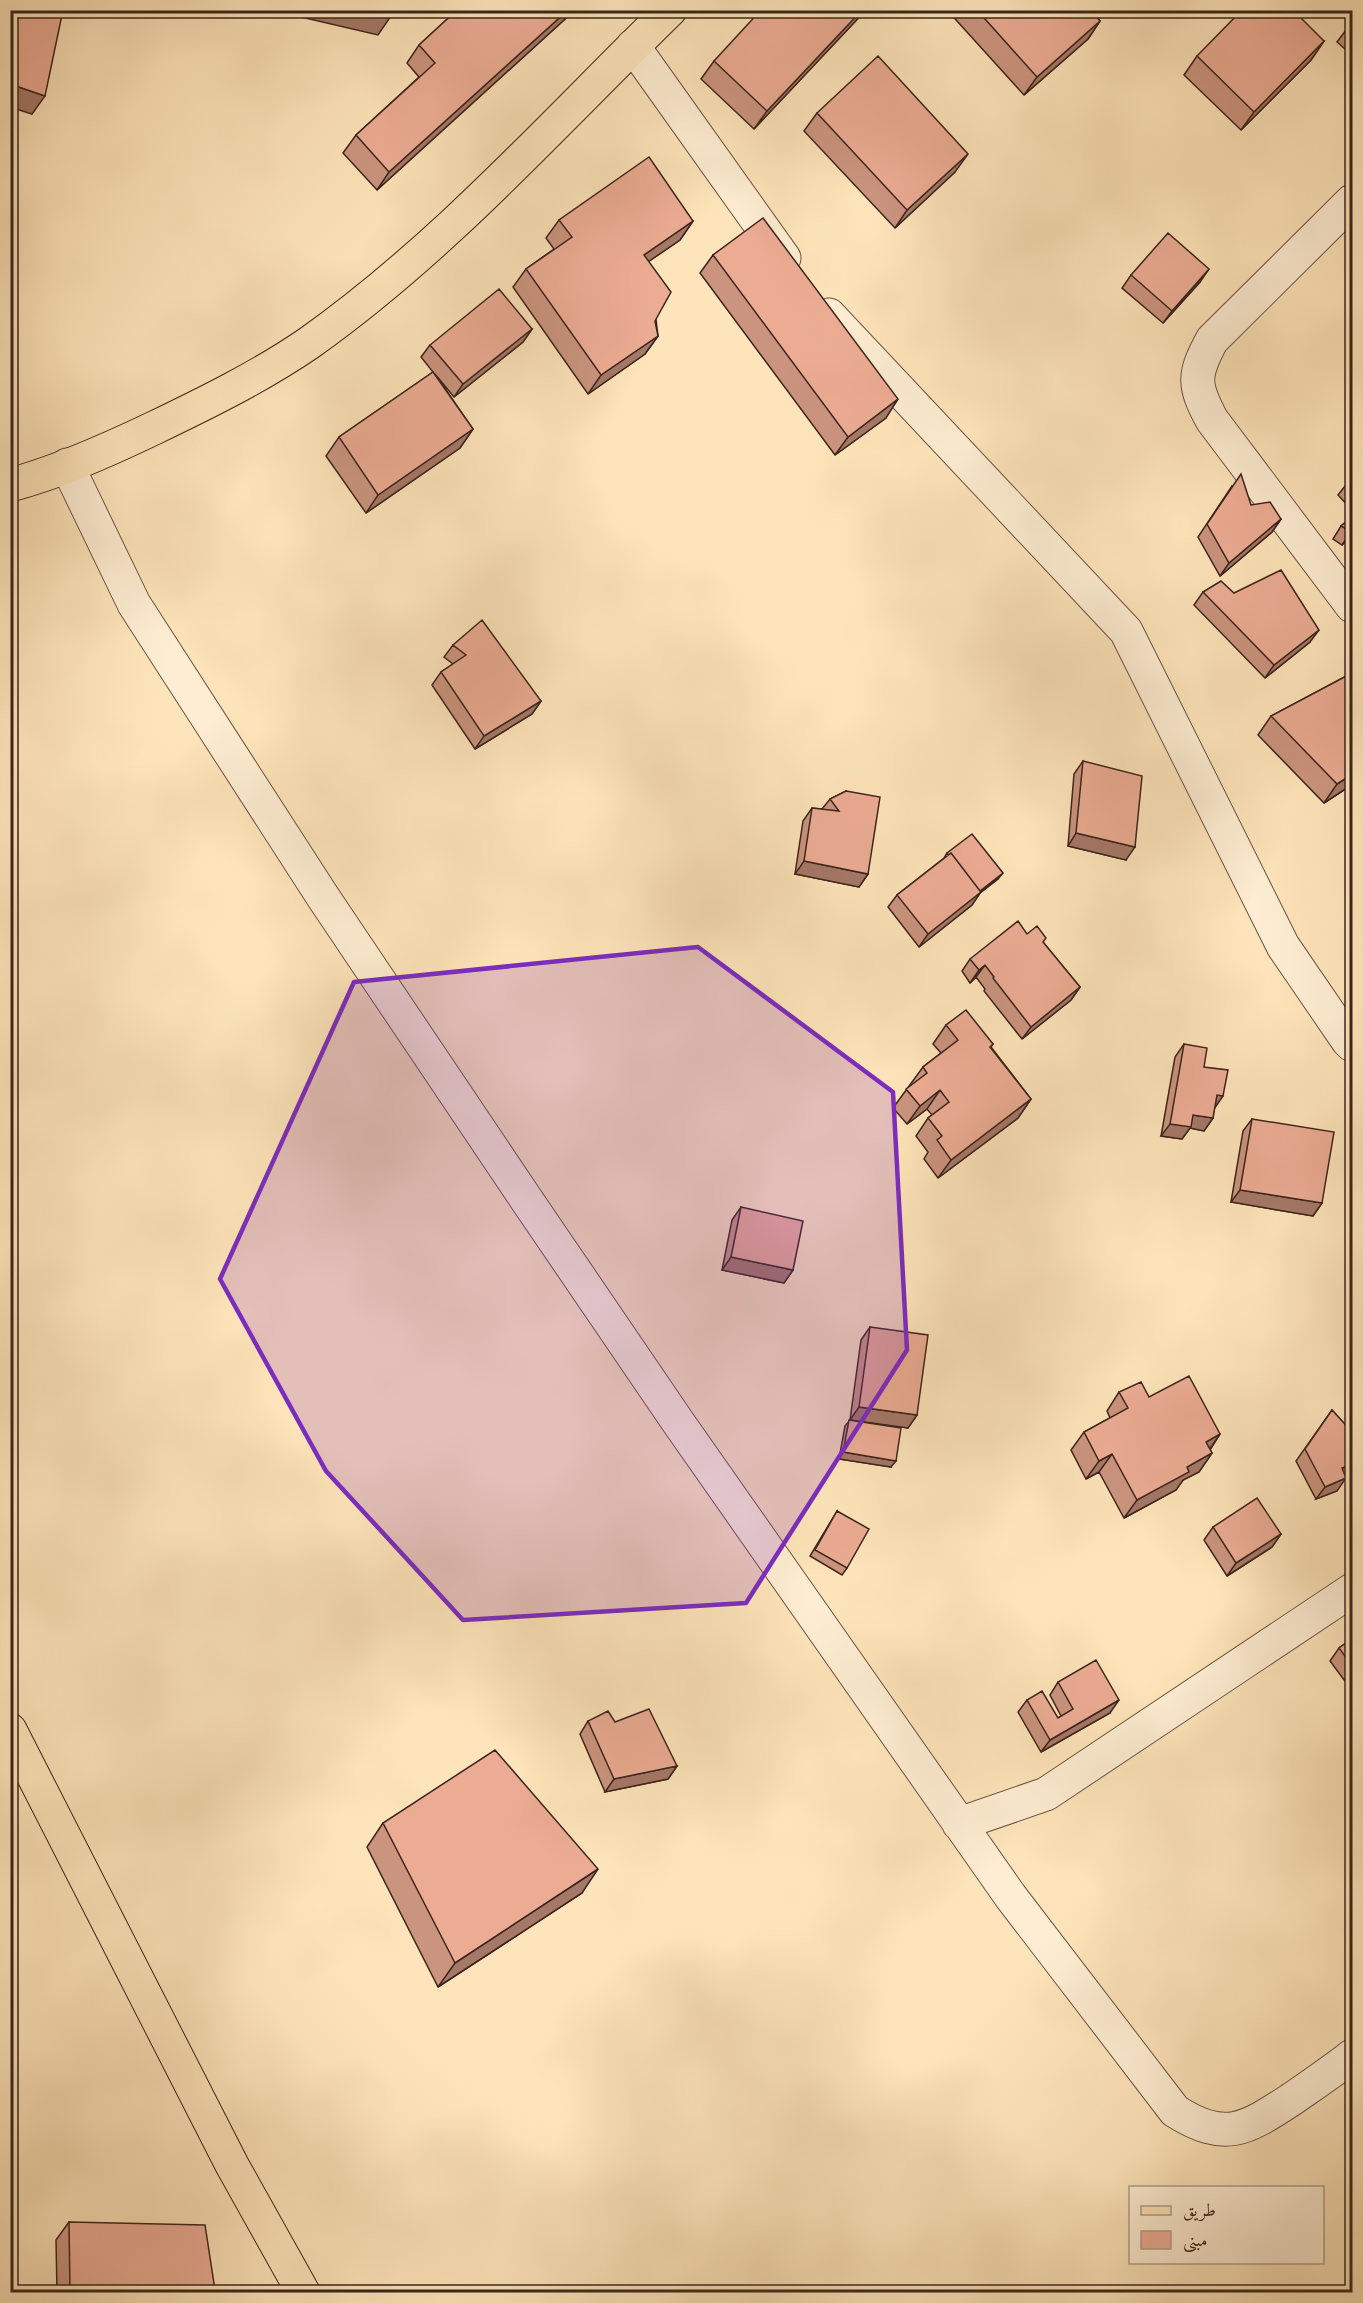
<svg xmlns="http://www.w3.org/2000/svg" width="1363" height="2303" font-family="Vollkorn,Amiri,serif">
  <rect width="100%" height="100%" fill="#fee4ba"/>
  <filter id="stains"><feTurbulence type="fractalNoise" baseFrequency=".00333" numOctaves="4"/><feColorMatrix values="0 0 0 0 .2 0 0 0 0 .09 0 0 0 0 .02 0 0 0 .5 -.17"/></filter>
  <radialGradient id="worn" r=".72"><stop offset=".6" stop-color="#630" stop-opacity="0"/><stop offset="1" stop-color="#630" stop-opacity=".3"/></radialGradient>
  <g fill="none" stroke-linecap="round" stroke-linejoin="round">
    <!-- minor casing -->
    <g stroke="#6c5443" stroke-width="35">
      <path id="minor" d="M633,46L784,258
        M1352,201L1212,340C1193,375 1193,385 1212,420L1352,606
        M829,315L1126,631L1283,946L1348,1041L1352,1045
        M67,465L134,604L323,897L526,1199L678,1422L1011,1897L1175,2111C1226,2143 1246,2129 1292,2099C1312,2085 1333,2071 1352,2056
        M959,1824L1046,1794L1352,1590"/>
    </g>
    <!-- major casing -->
    <g stroke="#3b241b" stroke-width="35">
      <path id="major" d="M10,485C59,472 108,450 154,428C206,403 261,376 309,343C443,248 553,124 670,10
        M10,1730L232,2165L303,2292"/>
    </g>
    <!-- minor -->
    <use href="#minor" stroke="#feedd2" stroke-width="33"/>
    <!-- major -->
    <use href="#major" stroke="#fee4ba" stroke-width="33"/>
  </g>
  <!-- wall -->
  <path fill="#cb947f" stroke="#3b241b" stroke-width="1.5" d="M457,10H575L377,190L343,153L356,135L419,77L407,63L419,45Z
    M866,10L754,129L701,79L714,61Z
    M947,10H1091L1100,21L1088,39L1024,95Z
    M1353,21V56L1337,42Z
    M1324,41L1311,60L1241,130L1184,75L1197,56Z
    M817,113L955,172L895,228L804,131Z
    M559,220L693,221L680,240L649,261L658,336L645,354L588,394L513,287L526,269L554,249L546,238Z
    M713,255L886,418L835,455L700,273Z
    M1131,275L1200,282L1163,323L1122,288Z
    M532,329L523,342L454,397L435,374L473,429L460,448L366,513L326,456L339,437L433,372L421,357L430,345Z
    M1353,476V511L1338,495Z
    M1232,486L1251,505L1281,519L1272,532L1220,576L1198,537Z
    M1353,516V534L1342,545L1333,539L1341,526Z
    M1203,592L1234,593L1310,642L1265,678L1194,605Z
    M453,645L541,701L532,714L475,749L432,685L441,672L453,664L444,657Z
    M1352,673L1353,784L1324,803L1258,735L1271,716Z
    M1083,761L1126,860L1068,846L1074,774Z
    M846,791L868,874L859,887L795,874L803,821L812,808L822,809L830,799Z
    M947,853L998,879L980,893L972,905L919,947L888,907L897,895L944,858Z
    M1027,934L1043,942L1080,987L1071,1000L1022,1039L984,991L985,989L976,977L970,983L962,971L970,959Z
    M946,1025L993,1044L991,1047L1031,1099L1018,1118L938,1178L924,1159L928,1152L916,1136L928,1118L932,1115L927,1109L907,1124L893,1108L923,1067L941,1053L933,1044Z
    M1184,1044L1204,1067L1214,1109L1213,1118L1204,1131L1190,1128L1182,1139L1161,1136L1175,1057Z
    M1252,1119L1322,1203L1313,1216L1231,1202L1243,1131Z
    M741,1207L793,1270L784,1283L722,1270L732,1220Z
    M870,1327L917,1415L908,1428L867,1422L891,1467L839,1459L845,1426L850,1420L861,1340Z
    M1119,1392L1220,1434L1210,1450L1212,1453L1199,1472L1183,1480L1176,1490L1124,1518L1099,1472L1086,1479L1071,1450L1084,1432L1110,1418L1107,1411Z
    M1332,1410L1353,1433V1473L1345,1476L1337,1491L1316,1499L1296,1461Z
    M837,1511L847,1568L842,1575L810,1556Z
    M1213,1527L1281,1534L1272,1547L1227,1576L1204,1540Z
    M1353,1638V1692L1330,1661L1339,1648Z
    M1058,1682L1110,1713L1041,1752L1018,1712L1027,1700L1058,1718L1061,1716L1050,1695Z
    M588,1721L615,1722L677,1766L668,1779L605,1792L580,1734Z
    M383,1823L582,1893L438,1987L367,1847Z
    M69,2222L213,2292H57L56,2240Z"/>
  <!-- shaded-wall -->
  <path fill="#a57868" stroke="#3b241b" stroke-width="1.5" d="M271,10H366L391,16L378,35Z
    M568,10H575L377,190L389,172Z
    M862,10H866L754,129L767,111Z
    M1100,21L1088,39L1024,95L1037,77Z
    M1324,41L1311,60L1241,130L1254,112Z
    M10,84L45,96L32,114L10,107Z
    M968,154L955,172L895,228L907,210Z
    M693,221L680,240L632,273L644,255Z
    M1209,269L1200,282L1163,323L1172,311Z
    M532,329L523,342L454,397L463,384Z
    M658,336L645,354L588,394L601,375Z
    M898,399L886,418L835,455L848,437Z
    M473,429L460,448L366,513L378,495Z
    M1281,519L1272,532L1220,576L1229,563Z
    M1353,530V534L1342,545L1351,532Z
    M1319,630L1310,642L1265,678L1274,665Z
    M541,701L532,714L475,749L484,736Z
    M1353,774V784L1324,803L1337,784Z
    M1076,833L1135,847L1126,860L1068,846Z
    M804,861L868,874L859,887L795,874Z
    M1003,873L998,879L980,893L972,905L919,947L928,934Z
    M985,965L976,977L970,983L979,970Z
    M1080,987L1071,1000L1022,1039L1031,1027Z
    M940,1090L927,1109L907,1124L920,1106Z
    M1217,1095L1223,1096L1214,1109Z
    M1031,1099L1018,1118L938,1178L951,1160Z
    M1193,1115L1213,1118L1204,1131L1190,1128L1182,1139L1161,1136L1170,1124Z
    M1240,1190L1322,1203L1313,1216L1231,1202Z
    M731,1257L793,1270L784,1283L722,1270Z
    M859,1407L917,1415L908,1428L850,1420Z
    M1220,1434L1207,1453L1206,1442Z
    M843,1452L896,1461L891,1467L839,1459Z
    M1212,1453L1199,1472L1183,1480L1176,1490L1124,1518L1137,1500L1187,1467Z
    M1112,1454L1099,1472L1086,1479L1099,1461Z
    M1353,1464V1473L1333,1480L1342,1468Z
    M1346,1478L1337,1491L1316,1499L1325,1487Z
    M1281,1534L1272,1547L1227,1576L1236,1563Z
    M1119,1700L1110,1713L1041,1752L1050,1740Z
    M677,1766L668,1779L605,1792L614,1779Z
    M598,1869L582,1893L438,1987L455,1963Z
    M215,2290L213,2292H69L70,2291Z"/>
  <!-- building -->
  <path fill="#ecac94" stroke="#3b241b" stroke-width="1.5" d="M10,10H63L45,96L10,84Z
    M366,10H392L391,16Z
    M457,10H568L389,172L356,135L435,63L419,45Z
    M761,10H862L767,111L714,61Z
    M977,10H1091L1100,21L1037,77Z
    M1242,10H1293L1324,41L1254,112L1197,56Z
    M878,56L968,154L907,210L817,113Z
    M649,157L693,221L644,255L671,292L655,321L658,336L601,375L526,269L572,237L559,220Z
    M763,218L898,399L848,437L713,255Z
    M1168,233L1209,269L1172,311L1131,275Z
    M499,289L532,329L463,384L430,345Z
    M433,372L473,429L378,495L339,437Z
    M1241,474L1251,505L1270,502L1281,519L1229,563L1207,524Z
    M1353,476V489L1347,482Z
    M1353,516V530L1351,532L1341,526Z
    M1281,570L1319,630L1274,665L1203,592L1221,581L1234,593Z
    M482,620L541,701L484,736L441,672L466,655L453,645Z
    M1352,673L1353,774L1337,784L1271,716Z
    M1083,761L1142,776L1135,847L1076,833Z
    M846,791L880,797L868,874L804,861L812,808L839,811L830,799Z
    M972,834L1003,873L980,891L951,853L948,855L947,853Z
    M951,853L981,892L928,934L897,895Z
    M1018,921L1027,934L1037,926L1046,938L1043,942L1080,987L1031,1027L993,978L994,977L985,965L979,970L970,959Z
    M966,1010L993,1044L990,1047L1031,1099L951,1160L937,1140L942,1136L928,1118L949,1102L940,1090L920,1106L906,1089L927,1073L923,1067L958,1040L946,1025Z
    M1184,1044L1207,1048L1204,1067L1228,1070L1223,1096L1217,1095L1213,1118L1193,1115L1191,1127L1170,1124Z
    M1252,1119L1334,1132L1322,1203L1240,1190Z
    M741,1207L803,1221L793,1270L731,1257Z
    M870,1327L928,1335L917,1415L859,1407Z
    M1189,1376L1220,1434L1206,1442L1212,1453L1187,1467L1189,1472L1137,1500L1112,1454L1099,1461L1084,1432L1128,1408L1119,1392L1141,1382L1149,1397Z
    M1332,1410L1353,1433V1464L1342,1468L1346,1478L1325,1487L1305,1449Z
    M849,1420L901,1428L896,1461L843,1452Z
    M1257,1498L1281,1534L1236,1563L1213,1527Z
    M837,1511L869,1529L847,1568L815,1550Z
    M1353,1638V1667L1339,1648Z
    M1096,1660L1119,1700L1050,1740L1027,1700L1042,1691L1058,1718L1073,1709L1058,1682Z
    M649,1709L677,1766L614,1779L588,1721L608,1711L615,1722Z
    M495,1750L598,1869L455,1963L383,1823Z
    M69,2222L205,2225L215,2290L70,2291Z"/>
  <!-- marked area -->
  <path fill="#7b2cbf" fill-opacity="0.2" stroke="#7b2cbf" stroke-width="4.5" stroke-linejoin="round" d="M698,947L893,1092L907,1350L746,1603L463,1620L326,1471L220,1279L354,982Z"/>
  <!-- margin -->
  <rect width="1363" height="2303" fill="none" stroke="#fee4ba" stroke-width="36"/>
  <rect x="12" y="12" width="1339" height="2279" fill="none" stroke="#3b241b" stroke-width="3"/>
  <rect x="18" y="18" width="1327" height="2267" fill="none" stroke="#3b241b" stroke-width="1.5"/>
  <!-- legend -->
  <rect x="1129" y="2186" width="195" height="78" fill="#feedd2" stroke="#b09d89" stroke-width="1.5"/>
  <rect x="1141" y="2206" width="30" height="9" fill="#fee4ba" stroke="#b09d89" stroke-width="1.5"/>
  <text x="1183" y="2216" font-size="18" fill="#3b241b">طريق</text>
  <rect x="1141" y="2231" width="30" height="18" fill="#ecac94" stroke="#b09d89" stroke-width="1.5"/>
  <text x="1183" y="2246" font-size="18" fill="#3b241b">مبنى</text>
  <rect width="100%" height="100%" filter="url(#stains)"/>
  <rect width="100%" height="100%" fill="url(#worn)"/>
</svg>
